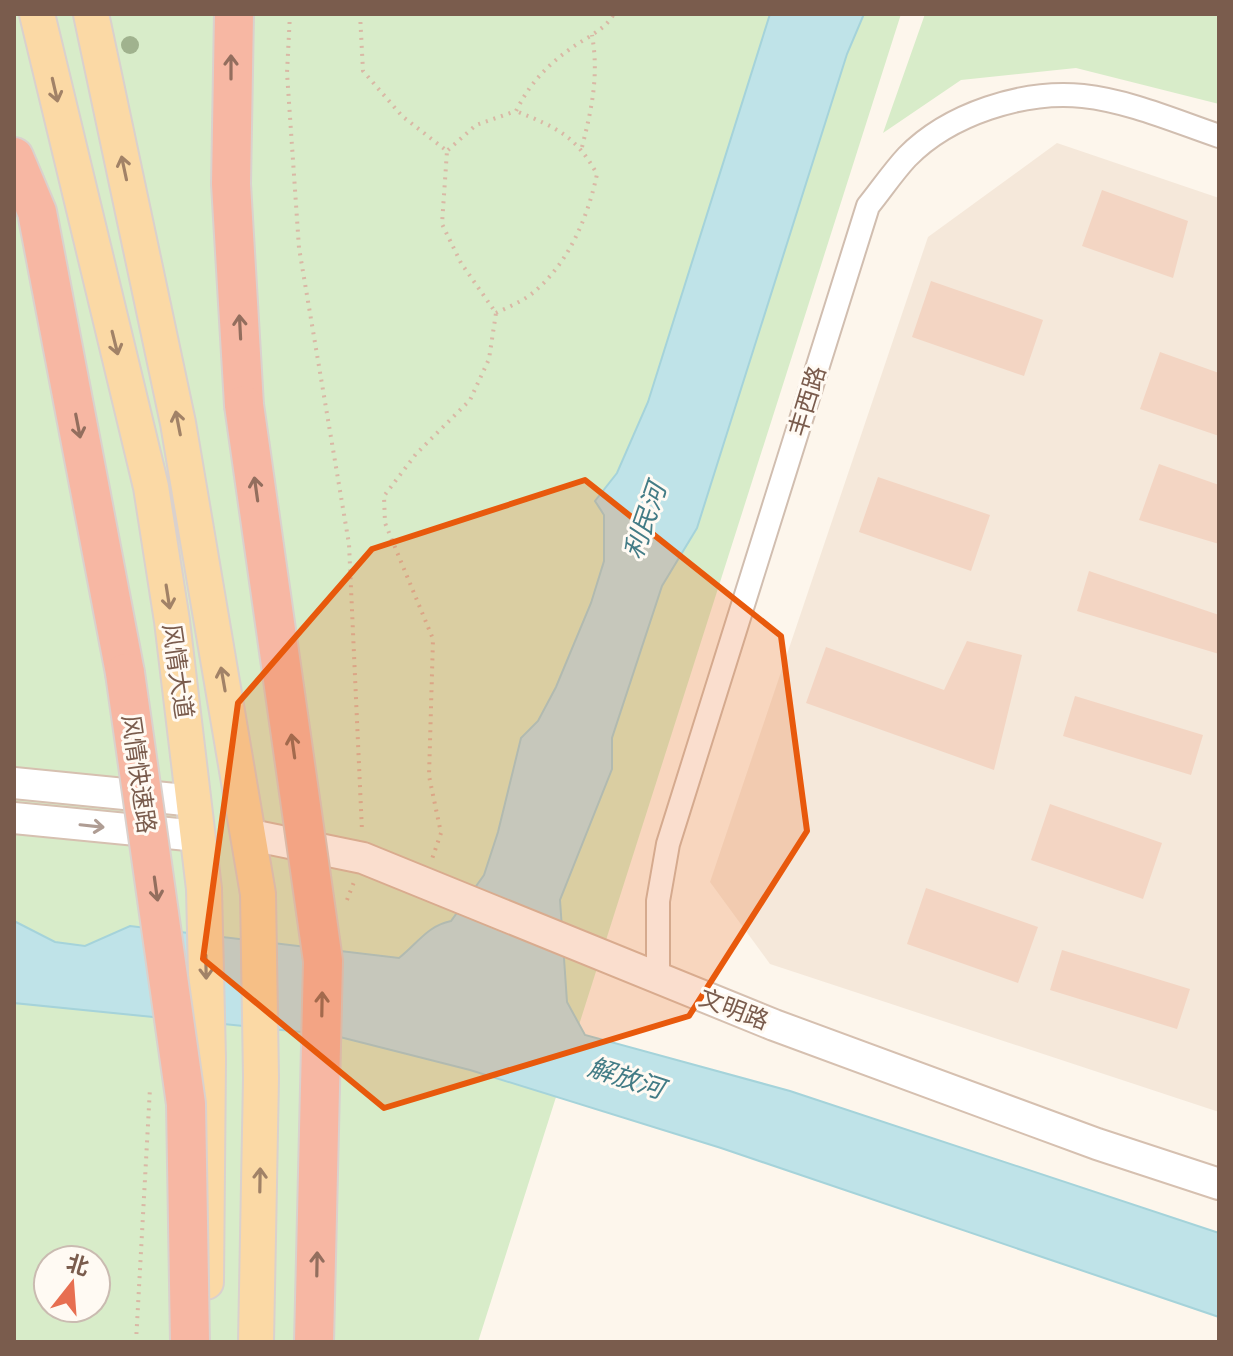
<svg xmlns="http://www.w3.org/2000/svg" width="1233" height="1356" font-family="Montserrat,'Noto Sans SC',sans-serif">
  <rect width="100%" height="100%" fill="#fdf6ec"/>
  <!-- residential -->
  <path fill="#f5e8da" d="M1057,143L1219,198V1112L770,964L710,882L928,237Z"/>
  <!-- green -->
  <path fill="#d8ecc9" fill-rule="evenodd" d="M14,14H901L478,1342H14ZM48,1260H96V1308H48Z
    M925,14H1219V104L1076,68L961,80L883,133Z"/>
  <!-- water -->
  <path fill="#bfe3e8" stroke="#a5d3da" stroke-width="2" d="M770,14H864L847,54L697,528L662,586L612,738V769L560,900L567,1002L585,1035L790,1091L1219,1233V1317L721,1148L470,1070L332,1035L14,1003V921L55,942L85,946L130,926L399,958C418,943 427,926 451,921L484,875L498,832L521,738L538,721L556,687L591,603L604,561V515L595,501L617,473L648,402Z"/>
  <!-- building -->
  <path fill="#f3d5c3" d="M1102,190L1188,221L1173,278L1082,246Z
    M931,281L1043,320L1024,376L912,337Z
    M1160,352L1219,373V436L1140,409Z
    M1159,464L1219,485V544L1139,520Z
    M878,477L990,515L971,571L859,532Z
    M1089,571L1219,615V654L1077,611Z
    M967,641L1022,655L994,770L806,703L826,647L944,690Z
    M1075,696L1203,735L1191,775L1063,736Z
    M1050,804L1162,843L1143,899L1031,860Z
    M926,888L1038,927L1018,983L907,944Z
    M1062,950L1190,989L1177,1029L1050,990Z"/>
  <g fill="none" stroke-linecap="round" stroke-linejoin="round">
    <!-- street casing -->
    <g stroke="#d1beb0" stroke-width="26">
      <path id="street" d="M658,979V901L668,844L868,206C881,190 893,172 907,157C949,114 1023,90 1083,96C1129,101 1175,121 1219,136"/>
    </g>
    <!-- secondary casing -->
    <g stroke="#d6c0b0" stroke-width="34">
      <path id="secondary" d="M14,783L195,801
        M14,818L198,836
        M251,835L363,858L774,1025L1097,1144L1219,1184"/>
    </g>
    <!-- primary casing -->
    <g stroke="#dad1cd" stroke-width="38">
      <path id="primary" d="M37,14L151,487L172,621L204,889L208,1059L206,1282
        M91,14L178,423L258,894L261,1078L256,1342"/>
    </g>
    <!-- highway casing -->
    <g stroke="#dad1cd" stroke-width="42">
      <path id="highway" d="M234,14L231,184L244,405
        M14,157L37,212L125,673"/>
    </g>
    <!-- path -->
    <path stroke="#d9b8a5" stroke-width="4" stroke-dasharray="2 6" stroke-linecap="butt" d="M290,14L287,73L299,248L349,544L362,831
      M360,14L363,71L402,116L447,151L442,224L461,263L496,313L489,359L470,400L416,454L384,496L385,523L433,639L429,776L441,833L432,859
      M582,147C592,108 599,75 592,35
      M448,150L476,125L516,111C529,85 545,67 570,49C585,38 604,31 614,14
      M496,313C508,307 524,301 535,291C569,262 588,217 597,174C575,135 557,128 516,111
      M347,900L354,882
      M136,1342L150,1088"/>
    <!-- street -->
    <use href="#street" stroke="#fff" stroke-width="22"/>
    <!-- secondary -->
    <use href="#secondary" stroke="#fff" stroke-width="30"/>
    <!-- primary -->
    <use href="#primary" stroke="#fbd9a5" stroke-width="34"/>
    <!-- highway -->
    <use href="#highway" stroke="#f7b7a3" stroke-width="38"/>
    <!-- highway-bridge casing -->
    <g stroke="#dad1cd" stroke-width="42" stroke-linecap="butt">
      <path id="highway-bridge" d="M244,405L323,961L314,1342
        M125,673L186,1104L190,1342"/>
    </g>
    <!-- highway-bridge -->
    <use href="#highway-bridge" stroke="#f7b7a3" stroke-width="38"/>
  </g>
  <!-- trees -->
  <circle fill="#a0b28e" cx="130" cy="45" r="9"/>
  <!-- one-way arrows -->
  <defs><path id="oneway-shaft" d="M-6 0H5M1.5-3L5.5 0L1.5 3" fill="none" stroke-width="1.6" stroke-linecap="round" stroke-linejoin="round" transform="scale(2)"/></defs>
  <g stroke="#936e5e">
    <use href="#oneway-shaft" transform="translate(231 67) rotate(-90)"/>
    <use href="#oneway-shaft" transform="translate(240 327) rotate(-93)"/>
    <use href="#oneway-shaft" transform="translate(78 426) rotate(79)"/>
    <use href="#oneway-shaft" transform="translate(256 489) rotate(-98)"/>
    <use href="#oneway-shaft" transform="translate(293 746) rotate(-98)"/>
    <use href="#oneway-shaft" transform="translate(156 889) rotate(82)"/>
    <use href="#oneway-shaft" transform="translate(322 1004) rotate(-89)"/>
    <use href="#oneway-shaft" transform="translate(317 1264) rotate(-89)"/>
  </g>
  <g stroke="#a18267">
    <use href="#oneway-shaft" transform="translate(55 90) rotate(77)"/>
    <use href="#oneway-shaft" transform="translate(124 168) rotate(-102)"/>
    <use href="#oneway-shaft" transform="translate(115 343) rotate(76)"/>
    <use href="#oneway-shaft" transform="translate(178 423) rotate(-101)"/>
    <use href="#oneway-shaft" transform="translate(168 597) rotate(81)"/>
    <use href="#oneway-shaft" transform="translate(223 679) rotate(-100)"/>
    <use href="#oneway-shaft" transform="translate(206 967) rotate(89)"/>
    <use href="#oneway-shaft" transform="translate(260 1180) rotate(-89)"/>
  </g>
  <use stroke="#af9d94" href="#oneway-shaft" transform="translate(92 826) rotate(6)"/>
  <!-- marked area -->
  <path fill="#e8590c" fill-opacity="0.2" stroke="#e8590c" stroke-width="6" stroke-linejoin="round" d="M585,480L781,636L807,831L689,1016L384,1108L203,959L238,703L372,549Z"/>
  <g text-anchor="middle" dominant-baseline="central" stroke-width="6" stroke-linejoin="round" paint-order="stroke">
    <!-- street labels -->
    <g font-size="24" fill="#7a5c4d" stroke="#fffaf3">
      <text transform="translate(807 401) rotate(-73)">丰西路</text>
      <text transform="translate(178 671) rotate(82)">风情大道</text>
      <text transform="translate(139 774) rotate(82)">风情快速路</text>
      <text transform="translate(734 1009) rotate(21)">文明路</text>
    </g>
    <!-- water labels -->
    <g font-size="26" font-style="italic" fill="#437c86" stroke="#fffaf3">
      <text transform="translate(645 521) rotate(-71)">利民河</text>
      <text transform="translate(626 1078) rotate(18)">解放河</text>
    </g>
  </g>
  <!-- border -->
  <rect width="1233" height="1356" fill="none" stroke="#7a5c4d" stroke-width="32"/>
  <!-- north arrow -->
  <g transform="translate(72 1284) rotate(17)"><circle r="38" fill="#fffaf3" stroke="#cabbb1" stroke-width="2"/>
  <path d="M0-6L14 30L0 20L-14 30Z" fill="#e76f51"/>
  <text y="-12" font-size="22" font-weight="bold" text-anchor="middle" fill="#7a5c4d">北</text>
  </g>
</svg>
